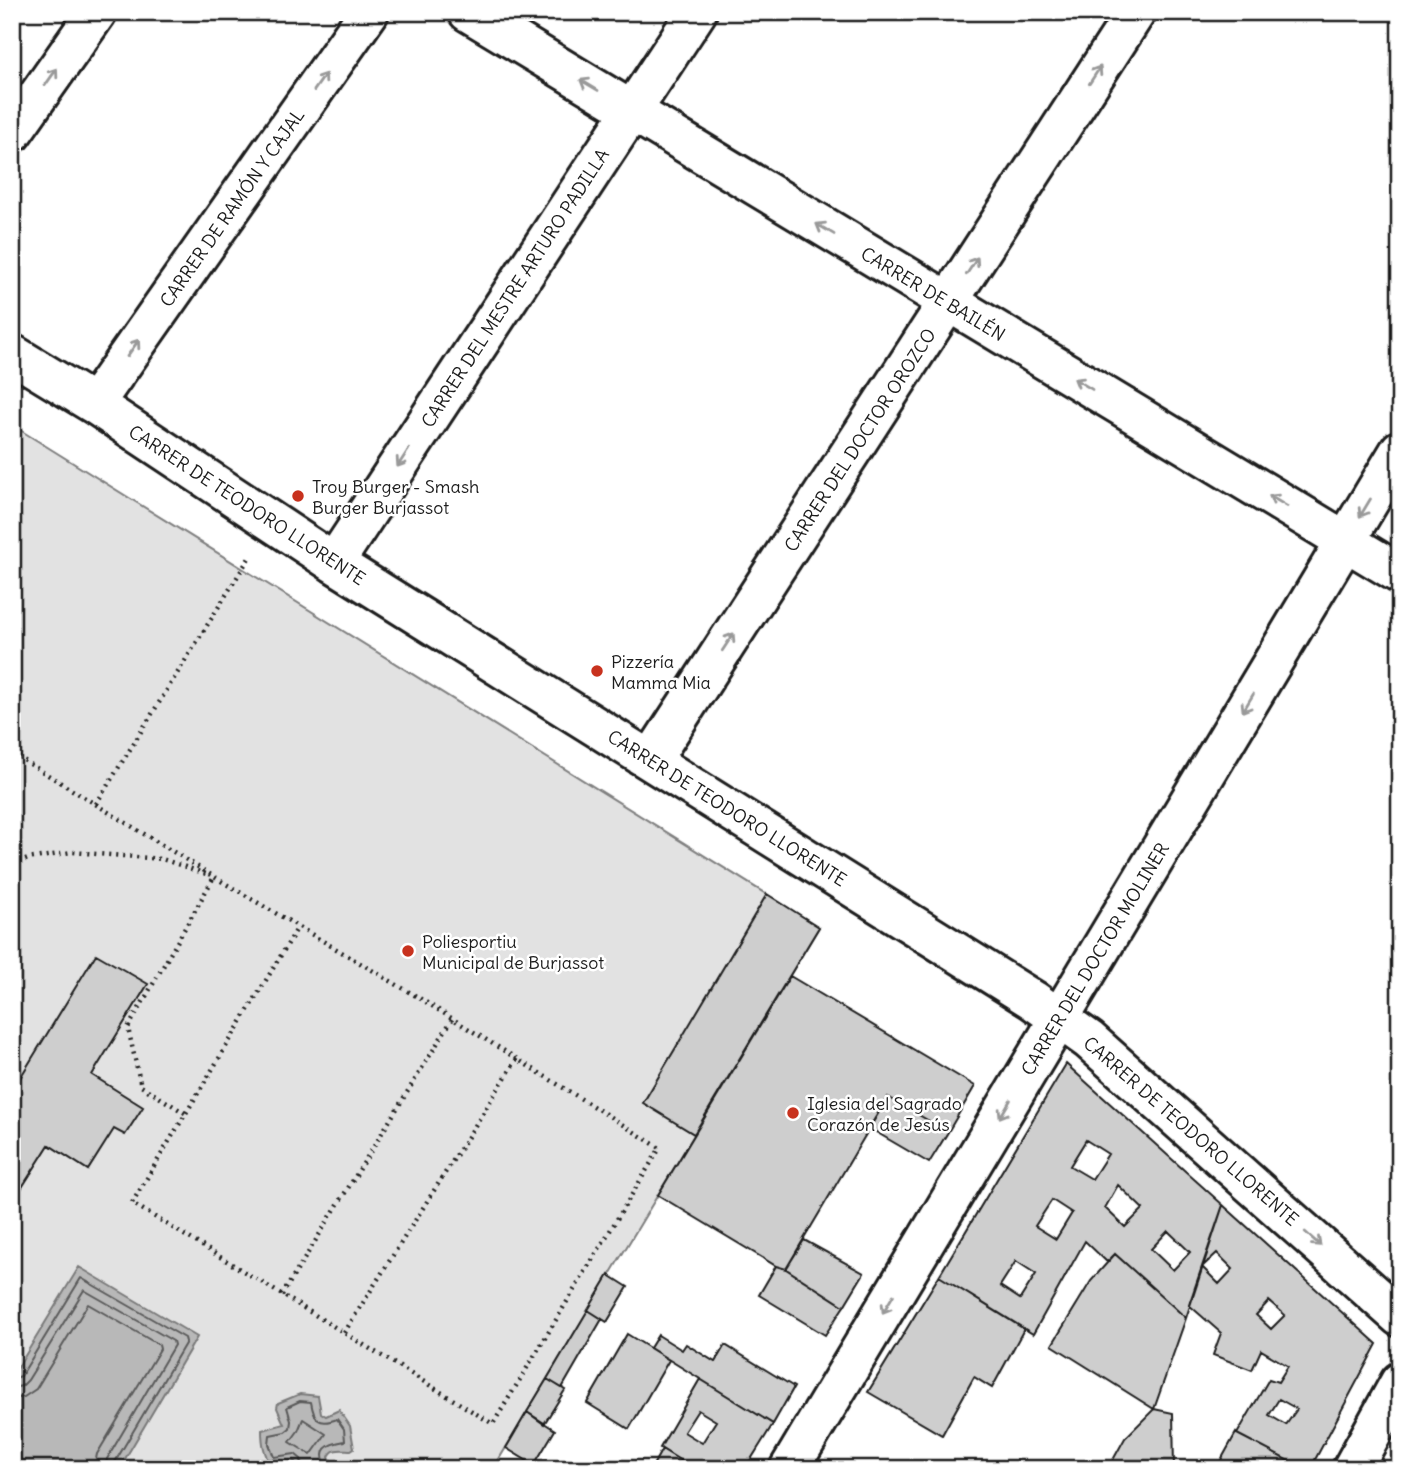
<svg xmlns="http://www.w3.org/2000/svg" width="1412" height="1481" font-family="Delius,sans-serif">
  <rect width="100%" height="100%" fill="#fff"/>
  <filter id="ink" filterUnits="userSpaceOnUse"><feTurbulence type="fractalNoise" baseFrequency=".0143" numOctaves="2"/><feDisplacementMap in="SourceGraphic" scale="14" xChannelSelector="R" yChannelSelector="G"/><feConvolveMatrix kernelMatrix="1 2 1 2 8 2 1 2 1" color-interpolation-filters="sRGB"/></filter>
  <g filter="url(#ink)">
    <!-- green -->
    <path fill="#e2e2e2" stroke="#7f7f7f" stroke-width="2" d="M12,425L819,927L493,1469H12Z"/>
    <!-- water -->
    <path fill="#b8b8b8" stroke="#7a7a7a" stroke-width="2" d="M79,1267L197,1337L119,1469H12V1377Z
      M300,1394L318,1396L321,1413L326,1416L339,1410L350,1426L354,1448L351,1450C343,1450 332,1447 329,1457L336,1469H296L295,1462L291,1460L275,1467L271,1466C264,1453 262,1444 262,1430L284,1424L277,1408L278,1403Z"/>
    <g fill="none" stroke-linecap="round" stroke-linejoin="round">
      <!-- shore -->
      <path stroke="#5a5a5a" stroke-width="2" d="M12,1379L21,1376L81,1278L185,1338L186,1342L115,1462L114,1469
        M12,1388L22,1386L28,1380L84,1290L173,1341L174,1345L107,1459L105,1469
        M12,1399L24,1397L36,1389L88,1304L159,1345L160,1349L97,1454L94,1469
        M303,1419L326,1434L311,1455L290,1442L298,1431Z
        M303,1469L301,1459L295,1454L274,1457L269,1444L270,1435L285,1432L290,1428L291,1421L287,1407L300,1401L311,1402C314,1420 319,1426 337,1419L344,1429L345,1441C327,1444 316,1449 328,1469"/>
    </g>
    <!-- building -->
    <path fill="#cecece" stroke="#1c1c1c" stroke-width="2" fill-rule="evenodd" d="M767,894L819,927L694,1134L643,1103Z
      M96,954L148,984L92,1075L143,1107L125,1135L114,1129L88,1170L49,1145L12,1203V1091Z
      M790,976L975,1086L948,1132L888,1097L786,1269L776,1266L658,1195Z
      M1066,1064L1223,1205L1186,1318L1115,1254L1107,1262L1085,1241L1033,1334L939,1276ZM1086,1140L1108,1154L1092,1179L1070,1166ZM1118,1185L1143,1209L1125,1227L1105,1208ZM1052,1200L1072,1213L1056,1239L1035,1226ZM1168,1231L1190,1252L1173,1270L1151,1249ZM1016,1261L1036,1274L1020,1299L1000,1286Z
      M888,1097L948,1132L929,1163L869,1128Z
      M1223,1205L1377,1344L1310,1469H1304L1237,1434L1269,1379L1278,1382L1288,1366L1261,1350L1252,1370L1213,1355L1221,1333L1189,1305ZM1217,1253L1233,1269L1219,1284L1202,1267ZM1269,1301L1285,1315L1271,1329L1256,1315ZM1279,1399L1297,1409L1286,1425L1269,1415Z
      M804,1240L864,1273L844,1306L786,1269Z
      M1115,1254L1186,1318L1154,1409L1052,1345L1091,1281Z
      M776,1266L786,1269L844,1306L825,1335L759,1295Z
      M609,1275L628,1287L607,1322L588,1310Z
      M939,1276L1024,1329L992,1388L974,1377L942,1435L868,1392Z
      M588,1310L602,1319L562,1388L547,1379Z
      M627,1334L669,1360L629,1429L587,1403Z
      M658,1335L682,1350L686,1344L715,1362L725,1345L794,1387L773,1424L650,1348Z
      M547,1379L565,1390L544,1424L527,1412Z
      M700,1379L773,1424L745,1469H694L660,1448ZM698,1410L716,1421L702,1443L684,1432Z
      M1154,1409L1173,1413L1174,1469H1108L1125,1438Z
      M527,1412L555,1430L534,1465L506,1448Z
      M1236,1433L1237,1434L1304,1469H1216Z
      M1400,1442V1469H1392L1394,1452Z
      M662,1449L694,1469H651Z"/>
    <g fill="none" stroke-linecap="round" stroke-linejoin="round">
      <!-- street casing -->
      <g stroke="#1c1c1c" stroke-width="44">
        <path id="street" d="M468,12L1400,574
          M12,133L97,12
          M12,354L94,404L334,563L1033,1000L1089,1040L1400,1317
          M94,404L369,12
          M334,563L697,12
          M651,760L1136,12
          M789,1469L1400,450
          M1352,1469L1400,1382"/>
      </g>
      <!-- path -->
      <path stroke="#1c1c1c" stroke-width="4.5" stroke-dasharray="2 5" stroke-linecap="butt" d="M12,753L216,878L416,996L660,1148L493,1424L132,1203L298,927
        M96,804L249,558
        M12,865L28,859L72,852L162,859L206,874
        M185,1113L141,1086L128,1028L214,877
        M282,1295L453,1018
        M344,1333L517,1059"/>
      <!-- street -->
      <use href="#street" stroke="#fff" stroke-width="38"/>
    </g>
    <!-- one-way arrows -->
    <defs><path id="oneway-shaft" d="M-6 0H5M1.5-3L5.5 0L1.5 3" fill="none" stroke-width="1.6" stroke-linecap="round" stroke-linejoin="round" transform="scale(1.75)"/></defs>
    <g stroke="#999">
      <use href="#oneway-shaft" transform="translate(1095 75) rotate(-57)"/>
      <use href="#oneway-shaft" transform="translate(51 77) rotate(-55)"/>
      <use href="#oneway-shaft" transform="translate(320 82) rotate(-55)"/>
      <use href="#oneway-shaft" transform="translate(589 85) rotate(-149)"/>
      <use href="#oneway-shaft" transform="translate(825 229) rotate(-149)"/>
      <use href="#oneway-shaft" transform="translate(972 266) rotate(-57)"/>
      <use href="#oneway-shaft" transform="translate(133 348) rotate(-55)"/>
      <use href="#oneway-shaft" transform="translate(1083 384) rotate(-149)"/>
      <use href="#oneway-shaft" transform="translate(403 458) rotate(123)"/>
      <use href="#oneway-shaft" transform="translate(1278 501) rotate(-149)"/>
      <use href="#oneway-shaft" transform="translate(1365 508) rotate(121)"/>
      <use href="#oneway-shaft" transform="translate(728 642) rotate(-57)"/>
      <use href="#oneway-shaft" transform="translate(1248 703) rotate(121)"/>
      <use href="#oneway-shaft" transform="translate(1005 1109) rotate(121)"/>
      <use href="#oneway-shaft" transform="translate(1313 1239) rotate(42)"/>
      <use href="#oneway-shaft" transform="translate(888 1304) rotate(121)"/>
    </g>
  </g>
  <!-- markers -->
  <g fill="#c8321e" stroke="#fff" stroke-width="2.5">
    <circle cx="298" cy="496" r="7"/>
    <circle cx="597" cy="671" r="7"/>
    <circle cx="408" cy="951" r="7"/>
    <circle cx="793" cy="1113" r="7"/>
  </g>
  <g text-anchor="middle" dominant-baseline="central" stroke-width="5" stroke-linejoin="round" paint-order="stroke">
    <!-- street labels -->
    <g font-size="18" fill="#1c1c1c" stroke="#fff">
      <text transform="translate(232 208) rotate(-55)">CARRER DE RAMÓN Y CAJAL</text>
      <text transform="translate(515 288) rotate(-57)">CARRER DEL MESTRE ARTURO PADILLA</text>
      <text transform="translate(933 294) rotate(31)">CARRER DE BAILÉN</text>
      <text transform="translate(860 440) rotate(-57)">CARRER DEL DOCTOR OROZCO</text>
      <text transform="translate(247 505) rotate(33)">CARRER DE TEODORO LLORENTE</text>
      <text transform="translate(727 808) rotate(32)">CARRER DE TEODORO LLORENTE</text>
      <text transform="translate(1095 959) rotate(-59)">CARRER DEL DOCTOR MOLINER</text>
      <text transform="translate(1191 1131) rotate(41)">CARRER DE TEODORO LLORENTE</text>
    </g>
    <!-- poi labels -->
    <g font-size="18" fill="#1c1c1c" stroke="#fff" text-anchor="start">
      <text x="312" y="486">Troy Burger - Smash<tspan x="312" dy="21">Burger Burjassot</tspan></text>
      <text x="611" y="661">Pizzería<tspan x="611" dy="21">Mamma Mia</tspan></text>
      <text x="422" y="941">Poliesportiu<tspan x="422" dy="21">Municipal de Burjassot</tspan></text>
      <text x="807" y="1103">Iglesia del Sagrado<tspan x="807" dy="21">Corazón de Jesús</tspan></text>
    </g>
  </g>
  <!-- margin -->
  <rect width="1412" height="1481" fill="none" stroke="#fff" stroke-width="42"/>
  <rect x="21" y="21" width="1370" height="1439" fill="none" stroke="#1c1c1c" stroke-width="2.5" filter="url(#ink)"/>
</svg>
